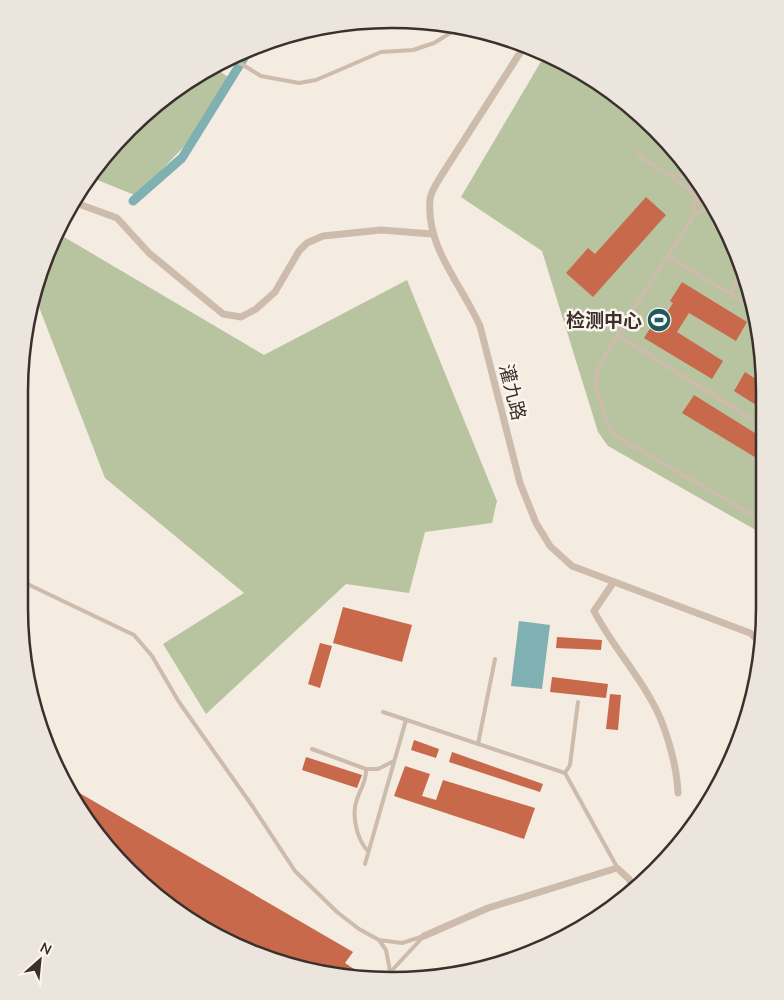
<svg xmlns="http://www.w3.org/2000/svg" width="784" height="1000" font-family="Mulish,'Noto Sans SC',sans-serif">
  <rect width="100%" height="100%" fill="#f4ebe1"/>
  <!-- green -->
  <path fill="#b8c4a0" d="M546,53L557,57L619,96L672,146L715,205L746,272L764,367L761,533L608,446L598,432L542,251L461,197Z
    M212,66L228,77L192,138L137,196L90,177C109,141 175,82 212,66Z
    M59,234L264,355L407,280L497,501L492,523L425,532L409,593L346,584L206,714L163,644L244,593L105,478L34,294L39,272Z"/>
  <!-- water -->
  <path fill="#7fb0b2" d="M519,621L550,625L542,689L511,686Z"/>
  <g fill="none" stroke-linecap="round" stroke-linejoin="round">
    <!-- canal -->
    <path stroke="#7fb0b2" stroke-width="9" d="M133,201L182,158L244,58L245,51"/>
  </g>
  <!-- building -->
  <path fill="#c8694b" d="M646,197L666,215L593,297L566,273L588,248L595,254Z
    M682,282L747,322L736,341L689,313L677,332L723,361L712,379L644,338L656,319L661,322L673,303L670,301Z
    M745,372L764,384V410L734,391Z
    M694,395L763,438V462L682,413Z
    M343,607L412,625L402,662L333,643Z
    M557,637L602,640L601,650L556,648Z
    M320,643L332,646L320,688L308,684Z
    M552,677L608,684L606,698L550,692Z
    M610,694L621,695L618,730L606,729Z
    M414,740L439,749L436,758L411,750Z
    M452,752L543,784L540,792L449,762Z
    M306,757L362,775L357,788L302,770Z
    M405,766L430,774L422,796L436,800L443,780L535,808L524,839L394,796Z
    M64,784L353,952L345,963L354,969L350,976L296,969L206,931L128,872L69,795Z"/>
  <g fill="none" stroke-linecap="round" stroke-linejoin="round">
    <!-- lane -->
    <path stroke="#cdbbac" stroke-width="4" d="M236,55L238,62L261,76L299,83L316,80L381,52L413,50L434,43L460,27
      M638,152L645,160L669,175
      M693,174C684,190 696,208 715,205
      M689,190L669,175H692
      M694,198V215L710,206
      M694,215L617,335L597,371L596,386L608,425L616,436L761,520
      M668,256L753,308
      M730,293L744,270
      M617,335L763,426
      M19,580L134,635L152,656L179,702L253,807L295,871L337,912L359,929L379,940L402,943L424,936
      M383,712L565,773L617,867
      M478,744L495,659
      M312,749L366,769H378L394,761
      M366,769C367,783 357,793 355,807C353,821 358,841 368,851
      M565,773L570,765L578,702
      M365,864L406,720
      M379,940L386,950L390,971
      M383,980L422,938"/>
    <!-- street -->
    <path stroke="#cdbbac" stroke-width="7" d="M525,45L441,176C437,183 430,192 430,200C426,248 462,285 480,326L520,483L536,523L550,546L572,566L750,633L759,641
      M76,203L117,218L149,253L223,314L241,317L256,309L275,292L299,251L307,243L323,236L381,230L432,234
      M613,583L594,611C610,642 633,668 650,698C665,722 677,765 678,793
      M424,936L488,908L617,868L629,879L635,891"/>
    <!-- secondary -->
    <path stroke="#a18a7d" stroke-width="10" d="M756,667L758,669"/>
  </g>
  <!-- icons -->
  <defs>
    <g id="stadium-disc" transform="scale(1.25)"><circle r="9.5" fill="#1f5a5e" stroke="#fbf5ee"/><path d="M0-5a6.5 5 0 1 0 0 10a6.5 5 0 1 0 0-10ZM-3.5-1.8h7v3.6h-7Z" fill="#fff"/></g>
  </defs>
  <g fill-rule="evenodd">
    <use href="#stadium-disc" x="659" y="320"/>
  </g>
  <g text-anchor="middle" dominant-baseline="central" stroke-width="5" stroke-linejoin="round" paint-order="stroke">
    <!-- poi labels -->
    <g font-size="19" font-weight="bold" fill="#3b302b" stroke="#fbf5ee" text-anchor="end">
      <text x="642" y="320">检测中心</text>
    </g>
    <!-- street labels -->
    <g font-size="19" fill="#3b302b" stroke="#fbf5ee">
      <text transform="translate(513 392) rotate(76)">灌九路</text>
    </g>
  </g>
  <!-- crop -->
  <path d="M0 0H784V1000H0ZM392 28H392A364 364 0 0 1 756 392V608A364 364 0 0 1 392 972H392A364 364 0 0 1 28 608V392A364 364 0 0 1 392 28Z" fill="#ece5de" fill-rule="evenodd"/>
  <path fill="none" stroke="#3b302b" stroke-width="2.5" d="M392 28H392A364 364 0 0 1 756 392V608A364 364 0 0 1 392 972H392A364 364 0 0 1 28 608V392A364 364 0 0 1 392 28Z"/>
  <!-- north arrow -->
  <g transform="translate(40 960) rotate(27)" stroke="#fbf5ee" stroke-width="4" paint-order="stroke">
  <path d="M0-4L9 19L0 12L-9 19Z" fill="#3b302b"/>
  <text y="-8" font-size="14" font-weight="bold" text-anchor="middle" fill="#3b302b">N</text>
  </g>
</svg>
